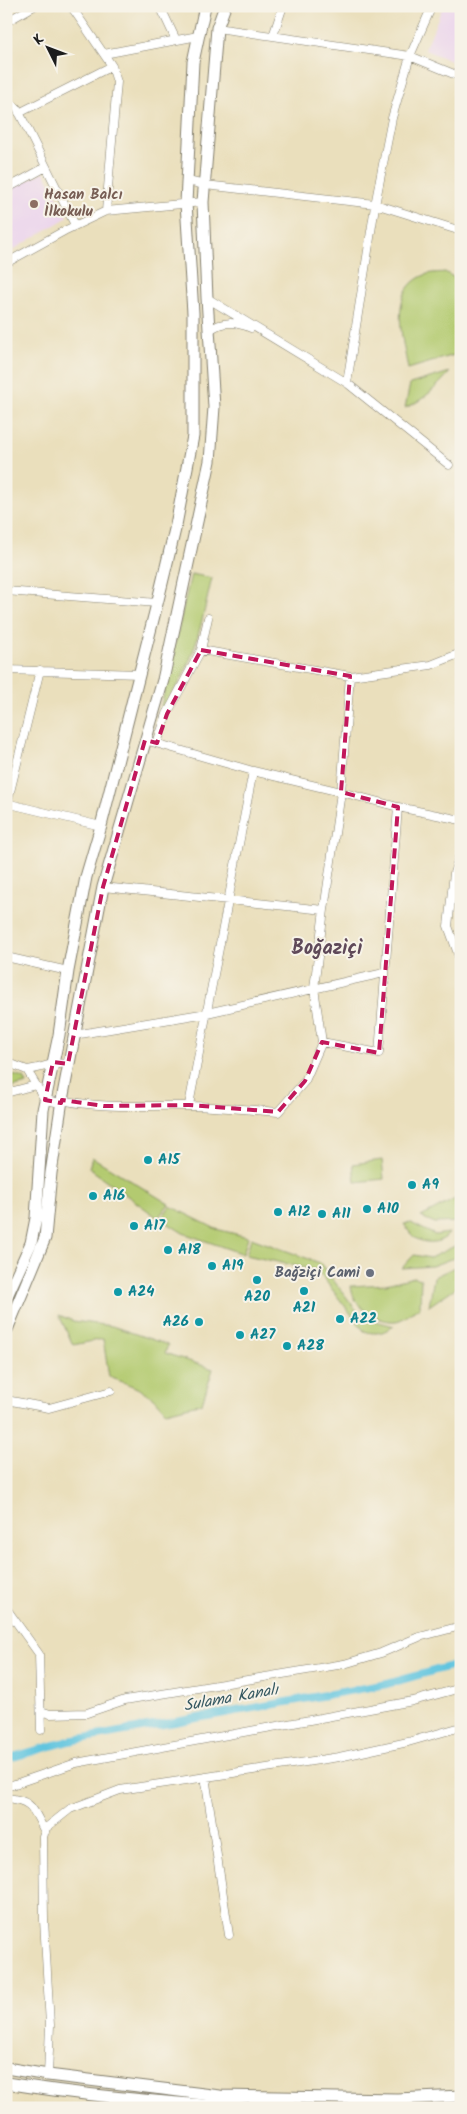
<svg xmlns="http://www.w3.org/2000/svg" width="467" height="2114" font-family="Kalam,sans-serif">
  <rect width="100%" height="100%" fill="#f7f3e8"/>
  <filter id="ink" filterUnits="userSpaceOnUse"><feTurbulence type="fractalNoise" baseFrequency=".02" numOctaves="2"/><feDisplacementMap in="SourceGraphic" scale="10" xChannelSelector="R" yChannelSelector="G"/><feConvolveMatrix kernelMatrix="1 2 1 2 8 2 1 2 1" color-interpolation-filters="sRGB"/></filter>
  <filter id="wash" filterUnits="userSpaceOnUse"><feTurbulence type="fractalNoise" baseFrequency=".0096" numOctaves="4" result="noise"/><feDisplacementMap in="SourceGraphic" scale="20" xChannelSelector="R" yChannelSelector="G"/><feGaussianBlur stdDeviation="1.12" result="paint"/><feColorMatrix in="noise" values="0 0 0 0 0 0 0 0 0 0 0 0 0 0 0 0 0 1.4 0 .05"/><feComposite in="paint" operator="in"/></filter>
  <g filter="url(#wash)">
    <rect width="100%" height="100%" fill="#eadfbc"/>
    <!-- built -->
    <path fill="#ead1ed" d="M443,6H461V65L425,50Z
      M44,172L68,217L6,254V191Z"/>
    <!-- green -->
    <path fill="#b3ca6f" stroke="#687346" d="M445,272L461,282V353L408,369C403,340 387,290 425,275C431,272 439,273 445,272Z
      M450,372C436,388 424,400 405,408L410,384Z
      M191,574L212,578C201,624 193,674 160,710Z
      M6,1073L24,1078L27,1084L6,1089Z
      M92,1157L169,1204L158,1218L89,1168Z
      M382,1160L384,1179L355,1182L353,1164Z
      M455,1199L461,1201V1222L435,1223L421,1217Z
      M170,1206L216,1229L248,1237L243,1254L183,1233L161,1219Z
      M411,1223L435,1235L449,1233C443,1244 424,1245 414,1237C410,1234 407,1228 404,1224Z
      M251,1238L320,1263L358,1312L375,1321L394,1326C383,1333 376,1335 364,1331L321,1275L314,1270L246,1255Z
      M461,1243V1255L432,1266L402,1268L414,1255L430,1258Z
      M461,1264V1284L429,1306L434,1277Z
      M414,1277L421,1279L420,1307C413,1311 404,1320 396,1321C377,1323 352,1306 351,1286L386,1284Z
      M59,1315L73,1321L112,1326L168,1345L165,1353L213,1369L202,1403L166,1412C153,1392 131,1385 109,1377L103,1339L73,1345Z"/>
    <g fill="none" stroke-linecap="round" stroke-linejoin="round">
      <!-- canal -->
      <path stroke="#61c5df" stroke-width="8" d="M6,1759L69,1741L387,1684L461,1663"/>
    </g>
  </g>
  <g filter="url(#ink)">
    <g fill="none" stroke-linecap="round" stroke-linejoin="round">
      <!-- street casing -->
      <g stroke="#837e6c" stroke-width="9">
        <path id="street" d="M71,6L112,66L117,82L106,211
          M160,6L176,40
          M6,22L34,6
          M217,28L410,56L461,77
          M273,36L283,6
          M104,54L198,36
          M6,105L12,104L17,108L75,225
          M19,113L112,66
          M187,183L192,182L205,185L375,204L461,231
          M6,189L46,167
          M6,263L64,231L106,211L203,202
          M207,298L347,383L449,465
          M209,331C222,320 236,322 251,328
          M347,383L376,200L392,118L410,56L432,6
          M6,591L157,603
          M201,650L350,676L431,665L461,653
          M6,670L140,674
          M145,740L253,771L341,792L350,676
          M157,743L167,714L201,650L208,618
          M6,803L101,826
          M6,808L40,670
          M461,851L454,873L448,926L461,962
          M103,887L324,910L341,792L398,807L461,820
          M324,910L314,988L322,1042L379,1053L398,807
          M6,957L68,971
          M74,1035L207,1013L384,973
          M6,1062L27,1070L45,1100L61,1103
          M27,1070C44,1068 50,1062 68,1064
          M6,1093L36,1085
          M62,1100C103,1109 145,1105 187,1106C217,1106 248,1110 278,1112L305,1081L322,1042
          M189,1105L253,771
          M6,1400L49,1408L111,1391
          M6,1608L39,1654L41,1730
          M41,1711L50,1714L87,1713L125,1700L344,1664L381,1653L419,1637L461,1626
          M208,1778L206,1783L229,1935
          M6,1787L76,1763L413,1701L461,1688
          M6,1798C34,1800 33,1810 45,1832
          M48,2075L50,2025L44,1920L43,1837L46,1828L70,1809L120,1790L339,1757L408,1742L461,1727"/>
      </g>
      <!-- secondary casing -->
      <g stroke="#837e6c" stroke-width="13">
        <path id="secondary" d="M6,1298L31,1243L36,1218L43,1110L59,1035L68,971L86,877L101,826L158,600L176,525L193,436V313L186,203L193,62L205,6
          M6,1332L45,1238L51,1173L62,1100L103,887L163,680L210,461L214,407L207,298L203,202L217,28L225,6
          M6,2068L48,2075L220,2096L397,2099L461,2096
          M6,2083C86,2096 166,2103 247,2108"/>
      </g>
      <!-- highway casing -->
      <g stroke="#837e6c" stroke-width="17">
        <path id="highway" d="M6,2107L8,2108"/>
      </g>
      <!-- street -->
      <use href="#street" stroke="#fff" stroke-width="8"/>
      <!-- secondary -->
      <use href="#secondary" stroke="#fff" stroke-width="11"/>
      <!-- highway -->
      <use href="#highway" stroke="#fff" stroke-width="15"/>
    </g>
  </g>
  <!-- marked area -->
  <path fill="none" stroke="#c2185b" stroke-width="4" stroke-dasharray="10 6" stroke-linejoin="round" d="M201,650L350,676L341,792L398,807L379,1053L322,1042L305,1081L278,1112L189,1105L104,1106L62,1100L61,1103L45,1100L53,1062L68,1064L103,887L145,740L157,743L167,714Z"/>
  <!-- markers -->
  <circle fill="#8d6e63" stroke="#f7f3e8" stroke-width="2" cx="34" cy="204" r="5"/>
  <g fill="#0f9aa8" stroke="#f7f3e8" stroke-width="2">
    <circle cx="148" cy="1160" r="5"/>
    <circle cx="412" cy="1185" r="5"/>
    <circle cx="93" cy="1196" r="5"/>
    <circle cx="367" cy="1209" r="5"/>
    <circle cx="278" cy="1212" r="5"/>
    <circle cx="322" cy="1214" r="5"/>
    <circle cx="134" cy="1226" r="5"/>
    <circle cx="168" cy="1250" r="5"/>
    <circle cx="212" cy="1266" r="5"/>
    <circle cx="257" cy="1280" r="5"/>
    <circle cx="304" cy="1291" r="5"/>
    <circle cx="118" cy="1292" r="5"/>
    <circle cx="340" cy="1319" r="5"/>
    <circle cx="199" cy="1322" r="5"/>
    <circle cx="240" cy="1335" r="5"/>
    <circle cx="287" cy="1346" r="5"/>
  </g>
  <circle fill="#6b7280" stroke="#f7f3e8" stroke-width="2" cx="370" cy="1273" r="5"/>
  <g text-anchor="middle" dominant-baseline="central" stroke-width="4" stroke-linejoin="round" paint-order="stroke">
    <!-- education labels -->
    <g font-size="15" font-weight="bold" fill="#785e54" stroke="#f7f3e8" text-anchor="start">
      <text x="44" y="195">Hasan Balcı<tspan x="44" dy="17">İlkokulu</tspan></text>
    </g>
    <!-- culture labels -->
    <g font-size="15" font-weight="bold" fill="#0d838f" stroke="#f7f3e8" text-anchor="start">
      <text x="158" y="1160">A15</text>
      <text x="422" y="1185">A9</text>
      <text x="103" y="1196">A16</text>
      <text x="377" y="1209">A10</text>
      <text x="288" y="1212">A12</text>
      <text x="332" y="1214">A11</text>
      <text x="144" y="1226">A17</text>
      <text x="178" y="1250">A18</text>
      <text x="222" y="1266">A19</text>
      <text x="128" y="1292">A24</text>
      <text x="257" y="1297" text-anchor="middle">A20</text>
      <text x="304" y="1308" text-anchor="middle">A21</text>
      <text x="350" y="1319">A22</text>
      <text x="189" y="1322" text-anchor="end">A26</text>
      <text x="250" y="1335">A27</text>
      <text x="297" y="1346">A28</text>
    </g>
    <!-- worship labels -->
    <g font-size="15" font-weight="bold" fill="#5b616d" stroke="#f7f3e8" text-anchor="end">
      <text x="360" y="1273">Bağziçi Cami</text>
    </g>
    <!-- water labels -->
    <g font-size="16" font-style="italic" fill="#345760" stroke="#f7f3e8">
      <text transform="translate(231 1698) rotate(-10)">Sulama Kanalı</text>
    </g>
    <!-- district labels -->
    <g font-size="20" font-weight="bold" fill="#5f4959" stroke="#f7f3e8">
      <text x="327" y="949">Boğaziçi</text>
    </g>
  </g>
  <!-- margin -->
  <rect width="467" height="2114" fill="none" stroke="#f7f3e8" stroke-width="25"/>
  <!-- north arrow -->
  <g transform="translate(48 48) rotate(312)" stroke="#f7f3e8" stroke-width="4" paint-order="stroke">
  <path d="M0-4L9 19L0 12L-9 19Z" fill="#1c1c1c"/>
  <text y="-8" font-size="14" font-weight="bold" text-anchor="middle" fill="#1c1c1c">K</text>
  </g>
</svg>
